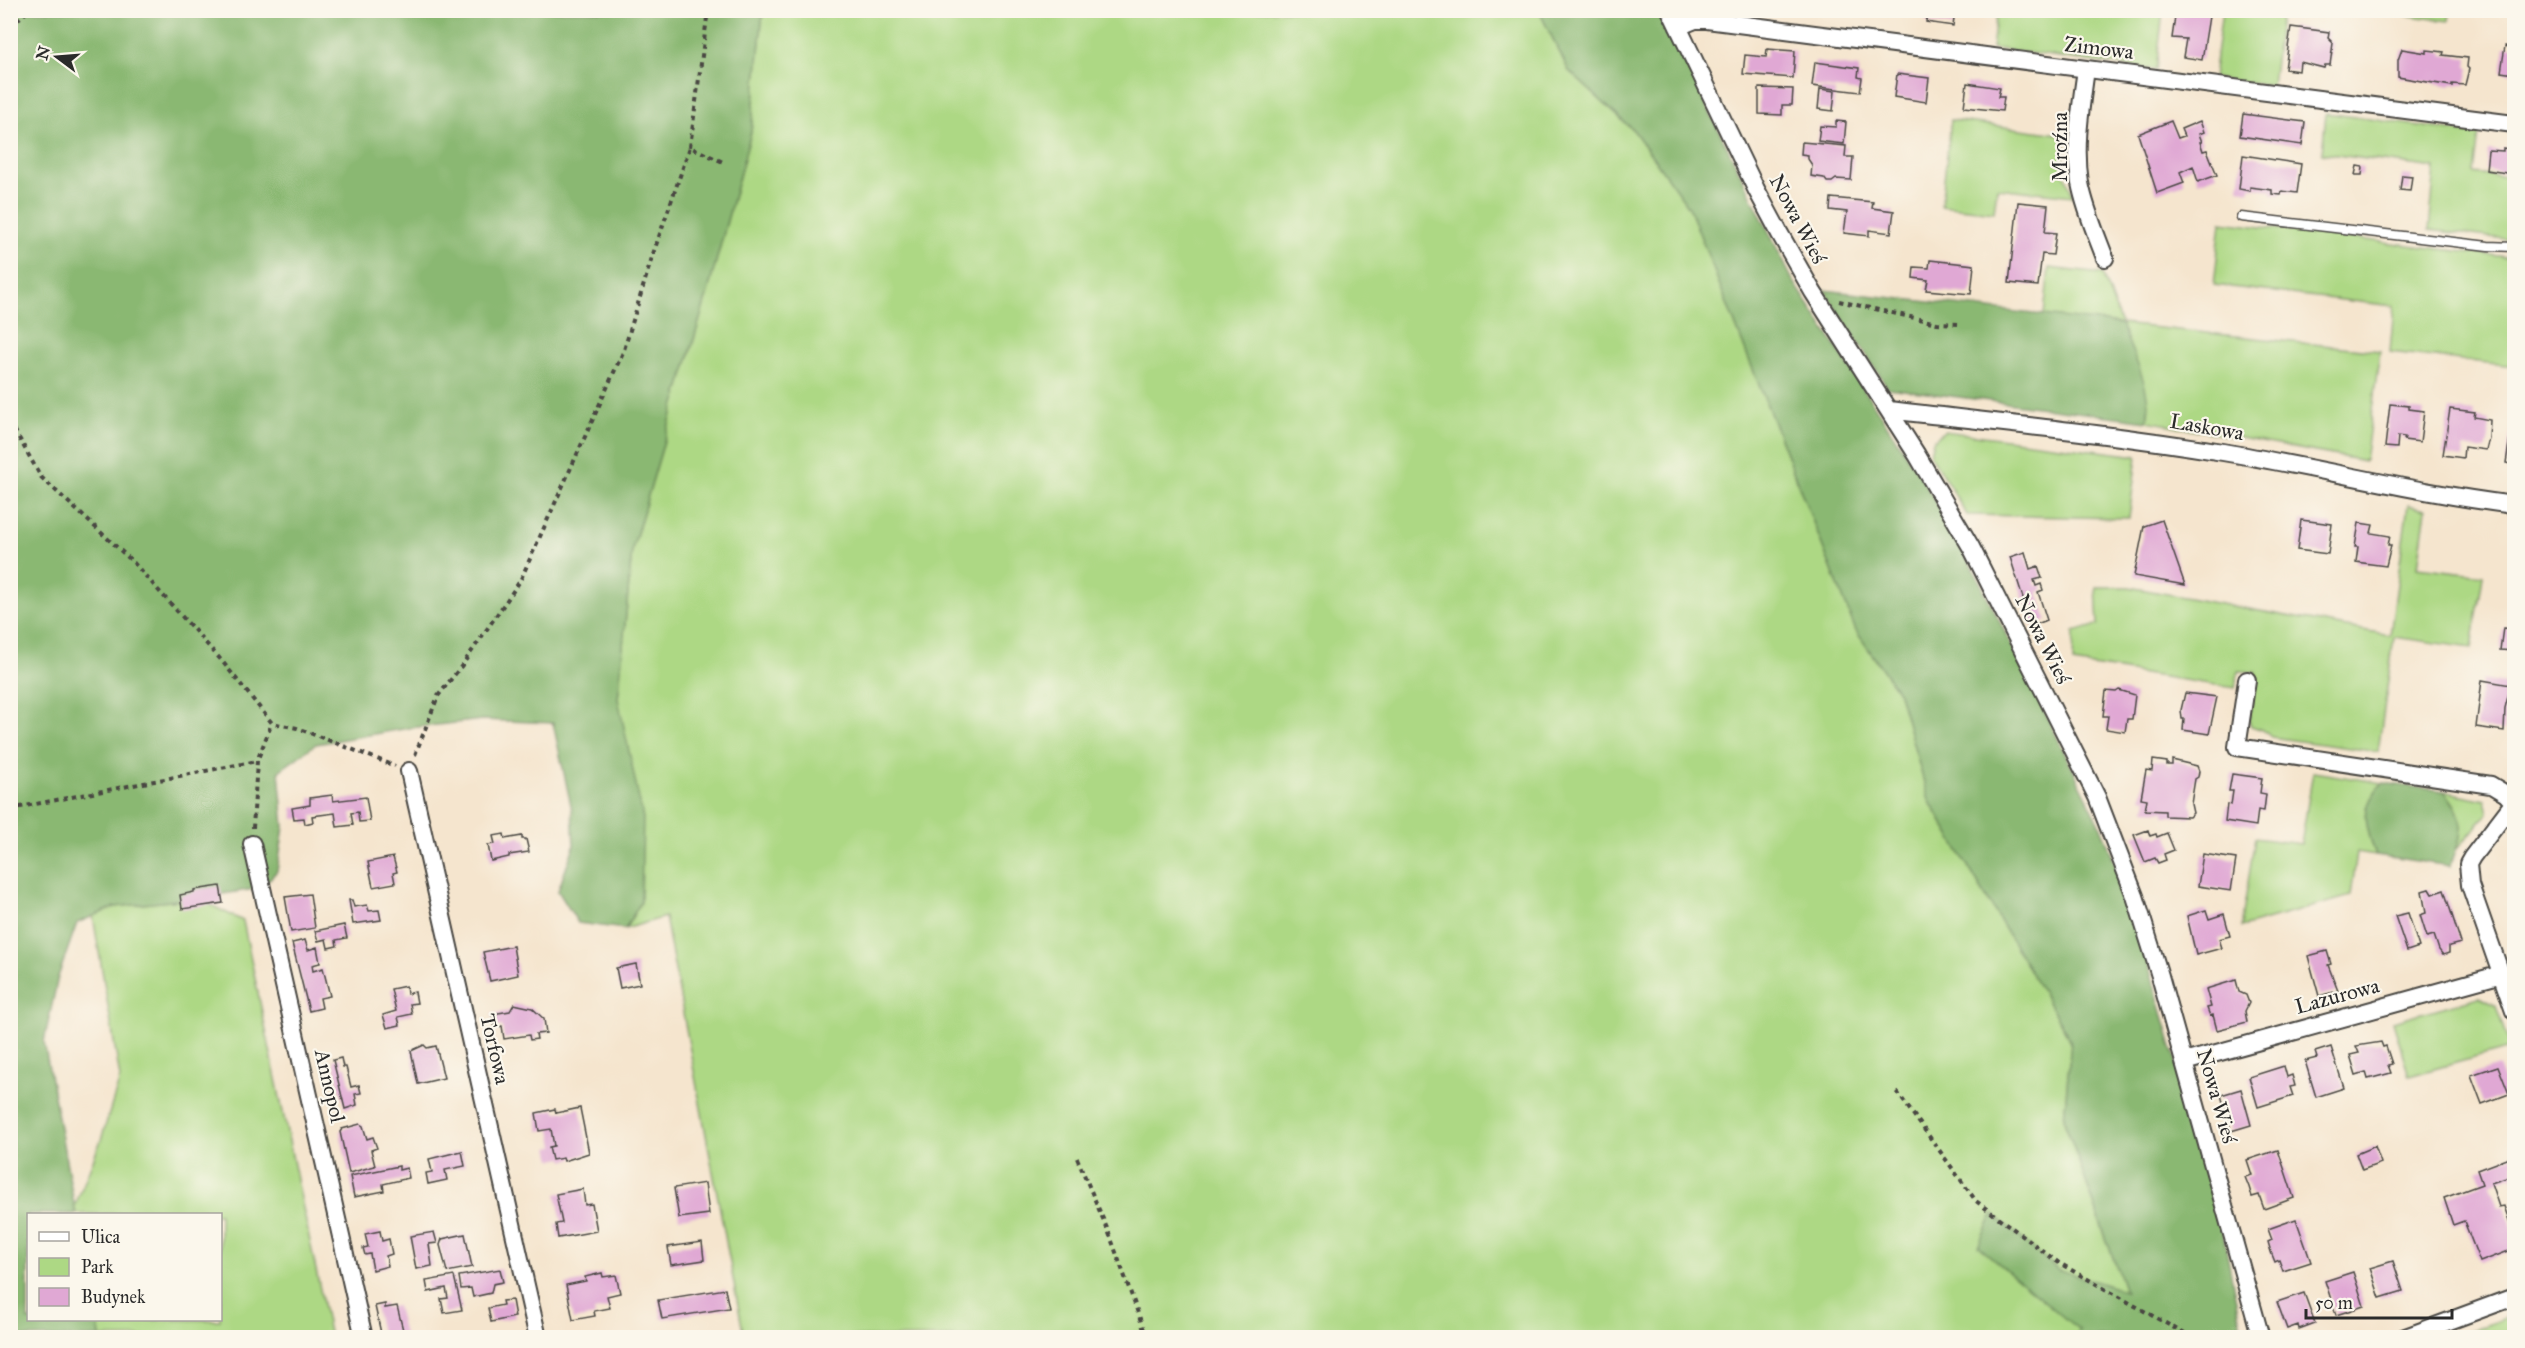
<svg xmlns="http://www.w3.org/2000/svg" width="2525" height="1348" font-family="'IM FELL Great Primer',serif">
  <rect width="100%" height="100%" fill="#fbf7ec"/>
  <filter id="ink" filterUnits="userSpaceOnUse"><feTurbulence type="fractalNoise" baseFrequency=".0167" numOctaves="2"/><feDisplacementMap in="SourceGraphic" scale="12" xChannelSelector="R" yChannelSelector="G"/><feConvolveMatrix kernelMatrix="1 2 1 2 8 2 1 2 1" color-interpolation-filters="sRGB"/></filter>
  <filter id="wash" filterUnits="userSpaceOnUse"><feTurbulence type="fractalNoise" baseFrequency=".008" numOctaves="4" result="noise"/><feDisplacementMap in="SourceGraphic" scale="24" xChannelSelector="R" yChannelSelector="G"/><feGaussianBlur stdDeviation="1.35" result="paint"/><feColorMatrix in="noise" values="0 0 0 0 0 0 0 0 0 0 0 0 0 0 0 0 0 1.4 0 .05"/><feComposite in="paint" operator="in"/></filter>
  <g filter="url(#wash)">
    <rect width="100%" height="100%" fill="#f5e5ce"/>
    <!-- green -->
    <path fill="#add884" stroke="#6c8258" stroke-width="1.5" d="M763,11H1539L1569,71L1634,131L1689,207L1856,631L1899,693L1929,800L2071,1041L2064,1121L2125,1291L2075,1338L744,1337L665,917L625,929L641,902L618,699L632,550L707,295L751,132Z
      M1997,11H2163L2156,70L1992,48Z
      M2222,11H2281L2272,85L2213,78Z
      M2371,11H2450L2449,21Z
      M2326,113L2479,134L2474,173L2514,178V240L2429,230L2435,168L2322,153Z
      M1951,120L2066,135L2062,167L2073,196L1997,188L1994,212L1941,206Z
      M2221,222L2514,258V366L2390,352L2394,306L2214,285Z
      M2049,268L2102,274L2121,324L2380,351L2365,461L2147,421L2149,407L2044,315Z
      M1944,431L2137,456L2129,518L1967,515L1930,454L1933,441Z
      M2408,505L2426,509L2418,567L2483,575L2472,648L2394,637L2378,752L2271,737L2263,730L2251,726L2249,721L2256,672L2238,671L2235,688L2073,663L2074,632L2098,625L2096,587H2129L2390,635Z
      M2313,772L2383,783C2359,806 2365,826 2376,855L2357,852L2351,896L2241,927L2255,838L2301,844Z
      M2444,791L2485,800L2488,813L2457,849C2464,823 2462,811 2444,791Z
      M197,898L243,921L330,1337H100L98,1320H220V1214H76L74,1208L101,1140L120,1078L93,916L115,907Z
      M2479,997L2496,1006L2510,1048L2409,1076L2393,1021Z
      M2514,1314V1337H2465L2464,1334Z"/>
    <!-- forest -->
    <path fill="#8ab872" stroke="#5a724e" stroke-width="1.5" d="M10,11H763L751,132L707,295L632,550L618,699L643,818L641,902L625,929L578,923L558,891L574,846L572,810L553,723L483,720L409,728L316,744L279,771L284,827L277,871L261,888L197,898L115,907L77,923L58,977L44,1042L76,1214H28V1320H98L100,1337H11Z
      M1539,11H1660L1792,279L1922,479L1976,574L2100,824L2132,908L2218,1207L2243,1337H2075L2080,1331L1978,1246L1993,1214L2057,1269L2125,1291L2064,1120L2071,1041L1929,800L1899,693L1856,631L1689,207L1634,131L1569,71Z
      M1824,290L2121,324C2132,354 2153,388 2147,421L1888,388Z
      M2383,783L2444,791C2468,819 2463,834 2450,866L2376,855C2365,826 2359,806 2383,783Z"/>
    <g id="blocks">
      <!-- building -->
      <path fill="#e0a8d4" d="M1837,10H1850L1849,15L1837,13Z
        M1927,10H1955L1953,26L1926,22Z
        M2176,10H2210L2202,60L2183,57L2186,39L2172,38Z
        M2291,27L2329,32L2328,38L2333,43L2330,65H2325L2324,68L2300,62L2299,71L2285,69Z
        M2505,46L2514,47V74L2501,72Z
        M1767,49L1795,51L1793,78L1743,74L1745,55L1766,57Z
        M2402,49L2427,53V50L2436,51L2444,52L2443,55L2468,58L2467,67L2469,69L2465,85L2452,84V86L2398,77V60Z
        M1815,62L1859,68L1858,77L1862,78L1860,92L1812,86Z
        M1897,74L1929,78L1926,102L1894,97Z
        M1967,83L2000,88L1998,97H2004L2002,111L1964,107Z
        M1759,88L1793,89L1792,105H1782V115L1759,114Z
        M1820,89L1835,91L1833,111L1818,109Z
        M2243,114L2305,122L2302,145L2240,136Z
        M1836,121L1846,122L1844,144L1818,141L1820,126L1836,127Z
        M2171,121L2178,138L2184,136L2181,129L2200,121L2204,132L2199,134L2202,142H2200L2203,151L2207,150L2217,175L2198,182L2193,166L2180,172L2184,183L2157,193L2138,134Z
        M1802,142L1846,146L1845,157H1853L1851,180L1836,179L1832,182H1827L1824,178L1811,176L1812,165L1808,159V155L1801,154Z
        M2503,148L2514,150V174L2486,170L2488,150L2503,151Z
        M2243,155L2301,164L2297,193L2282,191L2281,195L2272,194V190L2250,187V191L2239,189Z
        M2357,166L2363,167L2362,175H2355Z
        M2402,175L2412,176L2410,191L2400,190Z
        M1831,198L1873,202L1872,208L1894,211L1891,233L1869,230V236L1844,233L1847,212L1830,210Z
        M2018,202L2048,205L2045,232L2056,233L2053,255L2042,254L2038,286L2009,283Z
        M1930,260L1974,265L1971,294L1926,290L1928,280L1913,278L1914,267L1929,268Z
        M2390,404L2409,406V409L2424,411L2420,442L2404,440L2405,437L2398,436L2397,448L2385,447Z
        M2450,409L2475,412L2474,417L2490,420L2489,438L2486,450L2464,447L2463,458L2443,455Z
        M2512,424L2514,425V465L2506,463Z
        M2162,520L2185,585L2134,576L2144,526Z
        M2301,520L2332,524L2328,554L2297,550Z
        M2359,523L2373,525L2371,533L2390,536L2388,545H2391L2386,566L2356,562L2358,547H2355Z
        M2025,552L2030,569L2038,566L2042,578L2034,580L2036,586L2041,584L2043,590L2038,592L2047,620L2032,626L2010,557Z
        M2503,628L2514,629V651L2500,650Z
        M2482,680L2511,685L2505,708L2504,731L2476,727Z
        M2119,690L2135,695L2132,719H2127L2125,732L2106,729L2108,716H2103L2106,691L2116,692Z
        M2185,693L2217,697L2209,734L2183,730L2184,719H2182L2181,710Z
        M2153,760L2167,762V765H2172V760L2197,766L2199,771L2198,777L2195,779L2191,804L2193,813L2189,817L2165,816V811L2145,810L2147,799L2141,798L2146,770L2152,771Z
        M2232,774L2262,778L2260,793L2266,794L2264,811L2258,810L2256,826L2225,821L2227,804L2231,805L2233,791H2229Z
        M332,795L333,801L366,797L370,821L359,822L358,812L351,813L353,825L337,827L335,813L312,816L313,822L305,824L304,818L294,819L292,808L310,805V798Z
        M2148,830L2150,836L2156,834L2157,837L2167,833L2174,850L2164,854L2166,860L2158,863L2155,858L2145,862L2134,835Z
        M504,834L505,839L522,836V839H526L529,852L509,855V857L491,861L488,845L495,844L493,836Z
        M2203,854L2236,859L2231,891L2198,886Z
        M393,857L397,872L393,873L395,883L373,887L368,862Z
        M220,886L223,903L182,909L180,895L194,892V890Z
        M2429,889L2432,894L2444,890L2461,943L2449,946V953L2443,955L2439,950L2434,935L2427,937L2420,915L2426,913L2422,891Z
        M310,894L315,928L291,932L285,897Z
        M349,900H352L354,907L367,905L369,911L379,910L381,920L353,924Z
        M2206,910L2209,919L2224,914L2230,936L2219,939L2222,948L2196,955L2187,916Z
        M2408,913L2419,947L2407,951L2395,916Z
        M344,925L347,938L336,940L337,946L328,948L326,939L318,941L315,931Z
        M305,940L308,950L317,947L320,963L312,965L313,971L323,968L330,996L320,998L322,1008L309,1011L292,943Z
        M513,946L518,975L490,981L483,952Z
        M2327,951L2331,964L2328,965L2338,991L2319,996L2308,956Z
        M636,964L640,984L620,988L616,968Z
        M2236,980L2239,992L2246,995L2249,1003L2245,1011L2247,1022L2217,1030L2213,1015L2210,1016L2207,1008L2211,1007L2206,989Z
        M406,986L407,994L415,992L417,1003L410,1004L412,1014L398,1017L400,1025L387,1028L383,1015L396,1011L391,989Z
        M514,1004L532,1008L544,1019L546,1033L536,1034L537,1039L530,1040L529,1035L504,1039L502,1026L495,1027L492,1014L510,1011Z
        M2381,1042L2383,1047L2386,1046L2392,1064L2388,1065L2391,1073L2368,1079L2366,1072L2356,1075L2350,1055L2359,1053L2356,1046Z
        M424,1045L427,1048L436,1046L444,1078L418,1084L411,1051Z
        M2331,1047L2344,1088L2316,1097L2305,1061L2317,1058L2315,1052Z
        M341,1058L343,1067H346L351,1087L359,1085L361,1093L355,1094L357,1105L345,1109L333,1060Z
        M2284,1066L2287,1077L2292,1075L2295,1086L2290,1087L2293,1096L2258,1107L2249,1077Z
        M2498,1066L2509,1094L2482,1104L2471,1075Z
        M2241,1089L2251,1125L2231,1131L2221,1095Z
        M580,1108L589,1153L564,1161L563,1158L552,1160L549,1147L554,1146L551,1129L539,1131L536,1113L555,1109L556,1113Z
        M360,1124L363,1126L367,1139L373,1137L377,1148L371,1150L375,1166L349,1173L340,1132L342,1129Z
        M2375,1146L2381,1163L2362,1170L2356,1154Z
        M2278,1150L2294,1198L2264,1209L2259,1195L2252,1197L2249,1187L2245,1177L2252,1175L2247,1160Z
        M462,1151L465,1166L445,1170L447,1180L428,1184L426,1173L432,1172L429,1159Z
        M2514,1156V1182L2512,1176L2491,1183L2499,1207L2504,1206L2513,1232L2514,1249L2480,1262L2464,1221L2453,1225L2444,1198L2482,1184L2477,1170Z
        M399,1166V1170L407,1168L409,1178L383,1184L384,1191L354,1197L350,1176Z
        M705,1183L709,1214L679,1218L674,1188Z
        M583,1189L585,1205L592,1204L597,1231L558,1238L556,1224L562,1223L556,1194Z
        M2296,1219L2311,1262L2283,1271L2279,1260L2275,1262L2271,1252L2268,1242L2272,1240L2268,1229Z
        M380,1231L382,1241L389,1239L392,1254L386,1256L388,1266L373,1270L370,1254L365,1255L363,1248L368,1247L365,1234Z
        M434,1232L437,1243L429,1244L432,1266L416,1269L410,1236Z
        M465,1234L472,1267L447,1272L440,1245L442,1239Z
        M702,1242L704,1260L671,1265L668,1247Z
        M2393,1261L2403,1291L2380,1298L2370,1268Z
        M500,1269L503,1282L493,1284L491,1293L473,1297L471,1288L461,1289L459,1276Z
        M2353,1272L2364,1306L2336,1315L2325,1281Z
        M602,1273L603,1277L616,1275L620,1293L607,1296L610,1308L594,1311L595,1316L573,1320L566,1285L586,1281L585,1277Z
        M454,1276L462,1310L444,1313L441,1299L448,1298L446,1288L428,1292L426,1281Z
        M725,1289L729,1308L662,1319L658,1300Z
        M2304,1293L2315,1323L2299,1329L2298,1325L2287,1329L2277,1302Z
        M512,1300L515,1317L491,1322L488,1308L503,1305L502,1301Z
        M385,1304V1308L397,1306L405,1338H382L375,1306Z"/>
    </g>
  </g>
  <g filter="url(#ink)">
    <use href="#blocks" fill-opacity="0" stroke="#494743" stroke-width="1.5"/>
    <g fill="none" stroke-linecap="round" stroke-linejoin="round">
      <!-- lane casing -->
      <g stroke="#494743" stroke-width="11">
        <path id="lane" d="M2241,217L2488,246L2514,247"/>
      </g>
      <!-- street casing -->
      <g stroke="#494743" stroke-width="20">
        <path id="street" d="M1670,10L1756,189L1780,234L1813,292L1917,455L1971,547L2097,797L2135,896L2160,976L2261,1338
          M1678,27L1695,20H1707L2514,124
          M2086,69C2081,107 2074,145 2080,183C2085,209 2096,234 2105,258
          M1889,410C2000,423 2113,434 2223,452C2321,468 2416,493 2514,505
          M2247,680L2237,747L2491,785L2506,794L2514,803
          M409,771L538,1338
          M2514,802L2472,857L2468,864L2470,885L2514,1011
          M252,844L364,1338
          M2184,1062L2502,974
          M2403,1338L2514,1297"/>
      </g>
      <!-- path -->
      <path stroke="#494743" stroke-width="4" stroke-dasharray="4.5 4.5" stroke-linecap="butt" d="M10,26L29,10
        M690,147L708,10
        M1839,301L1937,323L1959,324
        M10,422L41,477L133,562L222,661L272,723L297,728L395,766
        M415,755L438,696L463,664L520,581L624,350L653,254L690,147L723,162
        M10,809L257,761
        M253,828L257,761L272,723
        M1897,1092L1976,1201L2059,1263L2192,1338
        M1077,1158L1109,1233L1147,1338"/>
      <!-- lane -->
      <use href="#lane" stroke="#fff" stroke-width="8"/>
      <!-- street -->
      <use href="#street" stroke="#fff" stroke-width="16"/>
    </g>
  </g>
  <g text-anchor="middle" dominant-baseline="central" stroke-width="4.5" stroke-linejoin="round" paint-order="stroke">
    <!-- street labels -->
    <g font-size="21" fill="#2b2b2b" stroke="#fbf7ec">
      <text transform="translate(2099 48) rotate(7)">Zimowa</text>
      <text transform="translate(2060 147) rotate(-90)">Mroźna</text>
      <text transform="translate(1798 219) rotate(62)">Nowa Wieś</text>
      <text transform="translate(2207 427) rotate(10)">Laskowa</text>
      <text transform="translate(2043 639) rotate(63)">Nowa Wieś</text>
      <text transform="translate(2337 996) rotate(-15)">Lazurowa</text>
      <text transform="translate(495 1049) rotate(77)">Torfowa</text>
      <text transform="translate(330 1086) rotate(77)">Annopol</text>
      <text transform="translate(2217 1096) rotate(74)">Nowa Wieś</text>
    </g>
  </g>
  <!-- margin -->
  <rect width="2525" height="1348" fill="none" stroke="#fbf7ec" stroke-width="36"/>
  <!-- legend -->
  <rect x="27" y="1213" width="195" height="108" fill="#fbf7ec" stroke="#a8a59f" stroke-width="1.5"/>
  <rect x="39" y="1232" width="30" height="9" fill="#ffffff" stroke="#a8a59f" stroke-width="1.5"/>
  <text x="81" y="1243" font-size="18" fill="#2b2b2b">Ulica</text>
  <rect x="39" y="1258" width="30" height="18" fill="#add884" stroke="#a8a59f" stroke-width="1.5"/>
  <text x="81" y="1273" font-size="18" fill="#2b2b2b">Park</text>
  <rect x="39" y="1288" width="30" height="18" fill="#e0a8d4" stroke="#a8a59f" stroke-width="1.5"/>
  <text x="81" y="1303" font-size="18" fill="#2b2b2b">Budynek</text>
  <!-- north arrow -->
  <g transform="translate(57 57) rotate(286)" stroke="#fbf7ec" stroke-width="4.5" paint-order="stroke">
  <path d="M0-4.5L10 22L0 15L-10 22Z" fill="#2b2b2b"/>
  <text y="-9" font-size="16" font-weight="bold" text-anchor="middle" fill="#2b2b2b">N</text>
  </g>
  <!-- scale -->
  <path d="M2306 1309v9h146v-9" fill="none" stroke="#2b2b2b" stroke-width="3"/>
  <text x="2315" y="1309" font-size="18" fill="#2b2b2b" stroke="#fbf7ec" stroke-width="4.5" paint-order="stroke">50 m</text>
</svg>
